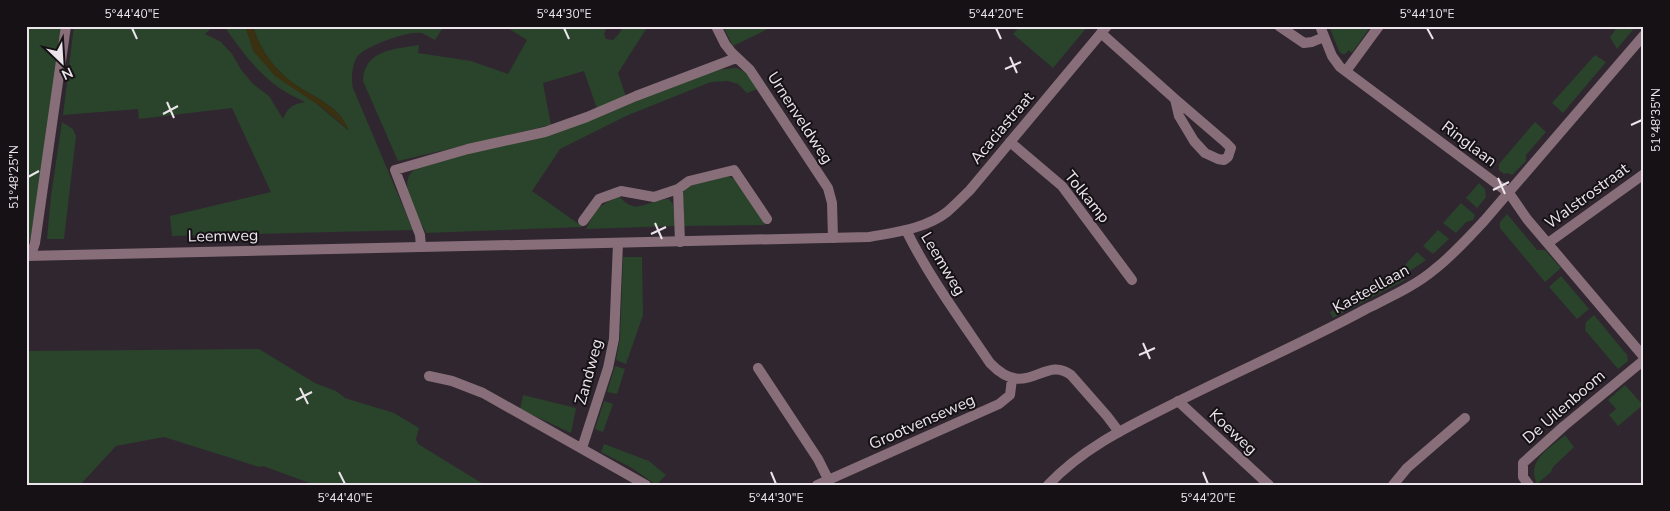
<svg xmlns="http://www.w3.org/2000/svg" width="1670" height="511" font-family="'Nunito Sans',sans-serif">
  <rect width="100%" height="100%" fill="#302630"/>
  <!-- green -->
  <path fill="#2a432b" d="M26,26H65L30,242L26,237Z
    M74,26H214L205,34L221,42L232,54L242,71L253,84L269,96L283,119C289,106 292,105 305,102C296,97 286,93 278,87C255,70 240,49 224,26H245L254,52L348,130C340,105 312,97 293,83C274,69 259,49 253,26H444L435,40C431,38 425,34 421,33C408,31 365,46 357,57C352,65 351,79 353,88L413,230L172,236L170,216L271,192L232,108L139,119L138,109L63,115Z
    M505,26H607L604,34L606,39L613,40L618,35L624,26H648L618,73L626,97L597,109L584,71L543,83L551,125L398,161L363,81C364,50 394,49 419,45L418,53L471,61L508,74L527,40Z
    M723,26H774L733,46Z
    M1020,26H1088L1053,68L1013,34Z
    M1329,26H1371L1352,53L1349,50L1345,54H1342L1339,51Z
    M1618,26H1636L1617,49L1610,37Z
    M1595,55L1606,62L1563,113L1552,103Z
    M736,68C747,71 752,80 758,89L747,93L738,84L728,81L711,82L626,116L560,149L532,191L583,227L426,233C419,219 400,189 410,174C413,170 418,167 422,164L543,136L716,70Z
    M62,122L73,129L76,136L64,239H47L51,196Z
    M1535,122L1546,132L1526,155V161L1512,175L1508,173L1504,174L1499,170V164Z
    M729,176L739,182L765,225L684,226L683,194L685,189L692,185Z
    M1479,183L1485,189L1486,197L1477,208L1466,198Z
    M616,197H620C637,217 648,199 669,199L673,204L675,226L586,229L596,209Z
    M1461,203L1475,215L1473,220L1466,222L1456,233L1443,223Z
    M1507,214L1537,250H1545L1561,268L1545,282L1500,228V222Z
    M1438,230L1449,239L1433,254L1423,246Z
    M1417,252L1426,260L1410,271L1405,265Z
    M623,257H642L643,315L626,364L616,360L620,338Z
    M1398,270L1405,280L1333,318L1330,312L1368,291Z
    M1561,276L1589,309L1577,319L1549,287Z
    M1594,315L1627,355L1628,361L1618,369L1585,330L1586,322Z
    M259,349L315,383L336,391L345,398L394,413L419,428L416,439L418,444L485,485H315L263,466L259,467L164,437L116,446L80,485H26L27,351Z
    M615,366L625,369L617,394L607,392Z
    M1625,385L1643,405L1618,426L1609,415L1616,409L1608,400Z
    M523,395L576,408L571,433L520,409Z
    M604,401L613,404L603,432L595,429Z
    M1565,435L1574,447L1553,467L1551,472L1537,484C1526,460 1549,449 1565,435Z
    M604,444L649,461L666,475L656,485L632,468L601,452Z"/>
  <!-- sand -->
  <path fill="#393110" d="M245,26H253C259,49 274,69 293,83C315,99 337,104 349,130L324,109L275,76L254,52Z"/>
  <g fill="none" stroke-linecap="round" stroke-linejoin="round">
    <!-- minor -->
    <path stroke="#886e78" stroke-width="10" d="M716,26L725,44L732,53L750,70L828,188L832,203L833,238
      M1279,26L1304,43L1312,42L1324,37
      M1101,33L1175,99L1179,116L1194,141L1205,153L1218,159L1224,160L1228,157L1231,148L1225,142L1175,99
      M1346,71L1379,26
      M1010,142L1062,186L1132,280
      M678,189L680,242
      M583,221L599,199L621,191L654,197L678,189L689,181L734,170L767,219
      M906,230C929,277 961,320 990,363C1027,402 1044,354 1071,375L1107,416L1119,432
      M1548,243L1644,174
      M421,247L420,235L395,170L468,149L545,132L587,117L636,96L736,58
      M31,255L35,243L66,26
      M758,368L818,459L828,479
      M429,376L452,381L483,393L646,485
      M1178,401L1269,485
      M582,448L608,368L614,339L618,243
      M817,485L999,404L1010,395L1012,379
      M1393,485L1407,468L1465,418
      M1529,485L1523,477V463L1564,426L1644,360"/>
    <!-- tertiary -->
    <path stroke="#886e78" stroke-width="10" d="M1320,26L1332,56L1340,67L1509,193L1527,219L1644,357
      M26,256L869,237C896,232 925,229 947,212C955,205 963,197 970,190L1107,26
      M1048,485C1081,450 1123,429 1165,408C1231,374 1300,345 1366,309C1390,297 1415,286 1435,269C1453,255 1468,238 1484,221L1644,35"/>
  </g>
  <!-- ticks -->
  <path fill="none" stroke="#ebe4eb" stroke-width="2" d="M132,28L137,39M564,28L569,39M996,28L1001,39M1427,28L1433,39M1010,57L1017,73M1005,69L1021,62M167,102L174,118M163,114L178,106M1631,125L1642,120M28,177L39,171M1498,178L1505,194M1493,190L1509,182M655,223L662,239M651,234L666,227M1143,343L1150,359M1139,355L1155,348M300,388L308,404M296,400L312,392M339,472L345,484M771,472L776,484M1203,472L1208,484"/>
  <g text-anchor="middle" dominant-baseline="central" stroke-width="4" stroke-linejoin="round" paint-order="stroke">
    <!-- street labels -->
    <g font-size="16" fill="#ebe4eb" stroke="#151115">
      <text transform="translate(800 118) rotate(57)">Urnenveldweg</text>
      <text transform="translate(1002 128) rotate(-50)">Acaciastraat</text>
      <text transform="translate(1469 144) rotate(37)">Ringlaan</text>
      <text transform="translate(1587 196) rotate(-36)">Walstrostraat</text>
      <text transform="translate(1087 197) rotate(51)">Tolkamp</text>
      <text transform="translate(223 236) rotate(-1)">Leemweg</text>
      <text transform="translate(943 264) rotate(59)">Leemweg</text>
      <text transform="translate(1371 289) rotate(-29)">Kasteellaan</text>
      <text transform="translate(589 372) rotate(-75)">Zandweg</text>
      <text transform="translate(1564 407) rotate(-41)">De Uilenboom</text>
      <text transform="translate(922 422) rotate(-24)">Grootvenseweg</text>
      <text transform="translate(1233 432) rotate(43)">Koeweg</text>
    </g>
  </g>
  <!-- border -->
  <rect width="1670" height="511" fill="none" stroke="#151115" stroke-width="55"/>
  <!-- north arrow -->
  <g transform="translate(62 62) rotate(155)" stroke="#151115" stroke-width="4" paint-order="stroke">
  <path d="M0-4L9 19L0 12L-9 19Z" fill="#ebe4eb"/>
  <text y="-8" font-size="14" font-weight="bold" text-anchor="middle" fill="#ebe4eb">N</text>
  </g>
  <rect x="28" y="28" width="1614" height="456" fill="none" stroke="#ebe4eb" stroke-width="2"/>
  <g font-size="12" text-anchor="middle" fill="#ebe4eb">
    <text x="132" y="18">5°44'40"E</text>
    <text x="564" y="18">5°44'30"E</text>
    <text x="996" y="18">5°44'20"E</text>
    <text x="1427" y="18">5°44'10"E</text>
    <text transform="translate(1656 120) rotate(-90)" y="4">51°48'35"N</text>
    <text transform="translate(14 177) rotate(-90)" y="4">51°48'25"N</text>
    <text x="345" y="502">5°44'40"E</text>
    <text x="776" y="502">5°44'30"E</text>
    <text x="1208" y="502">5°44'20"E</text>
  </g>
</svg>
